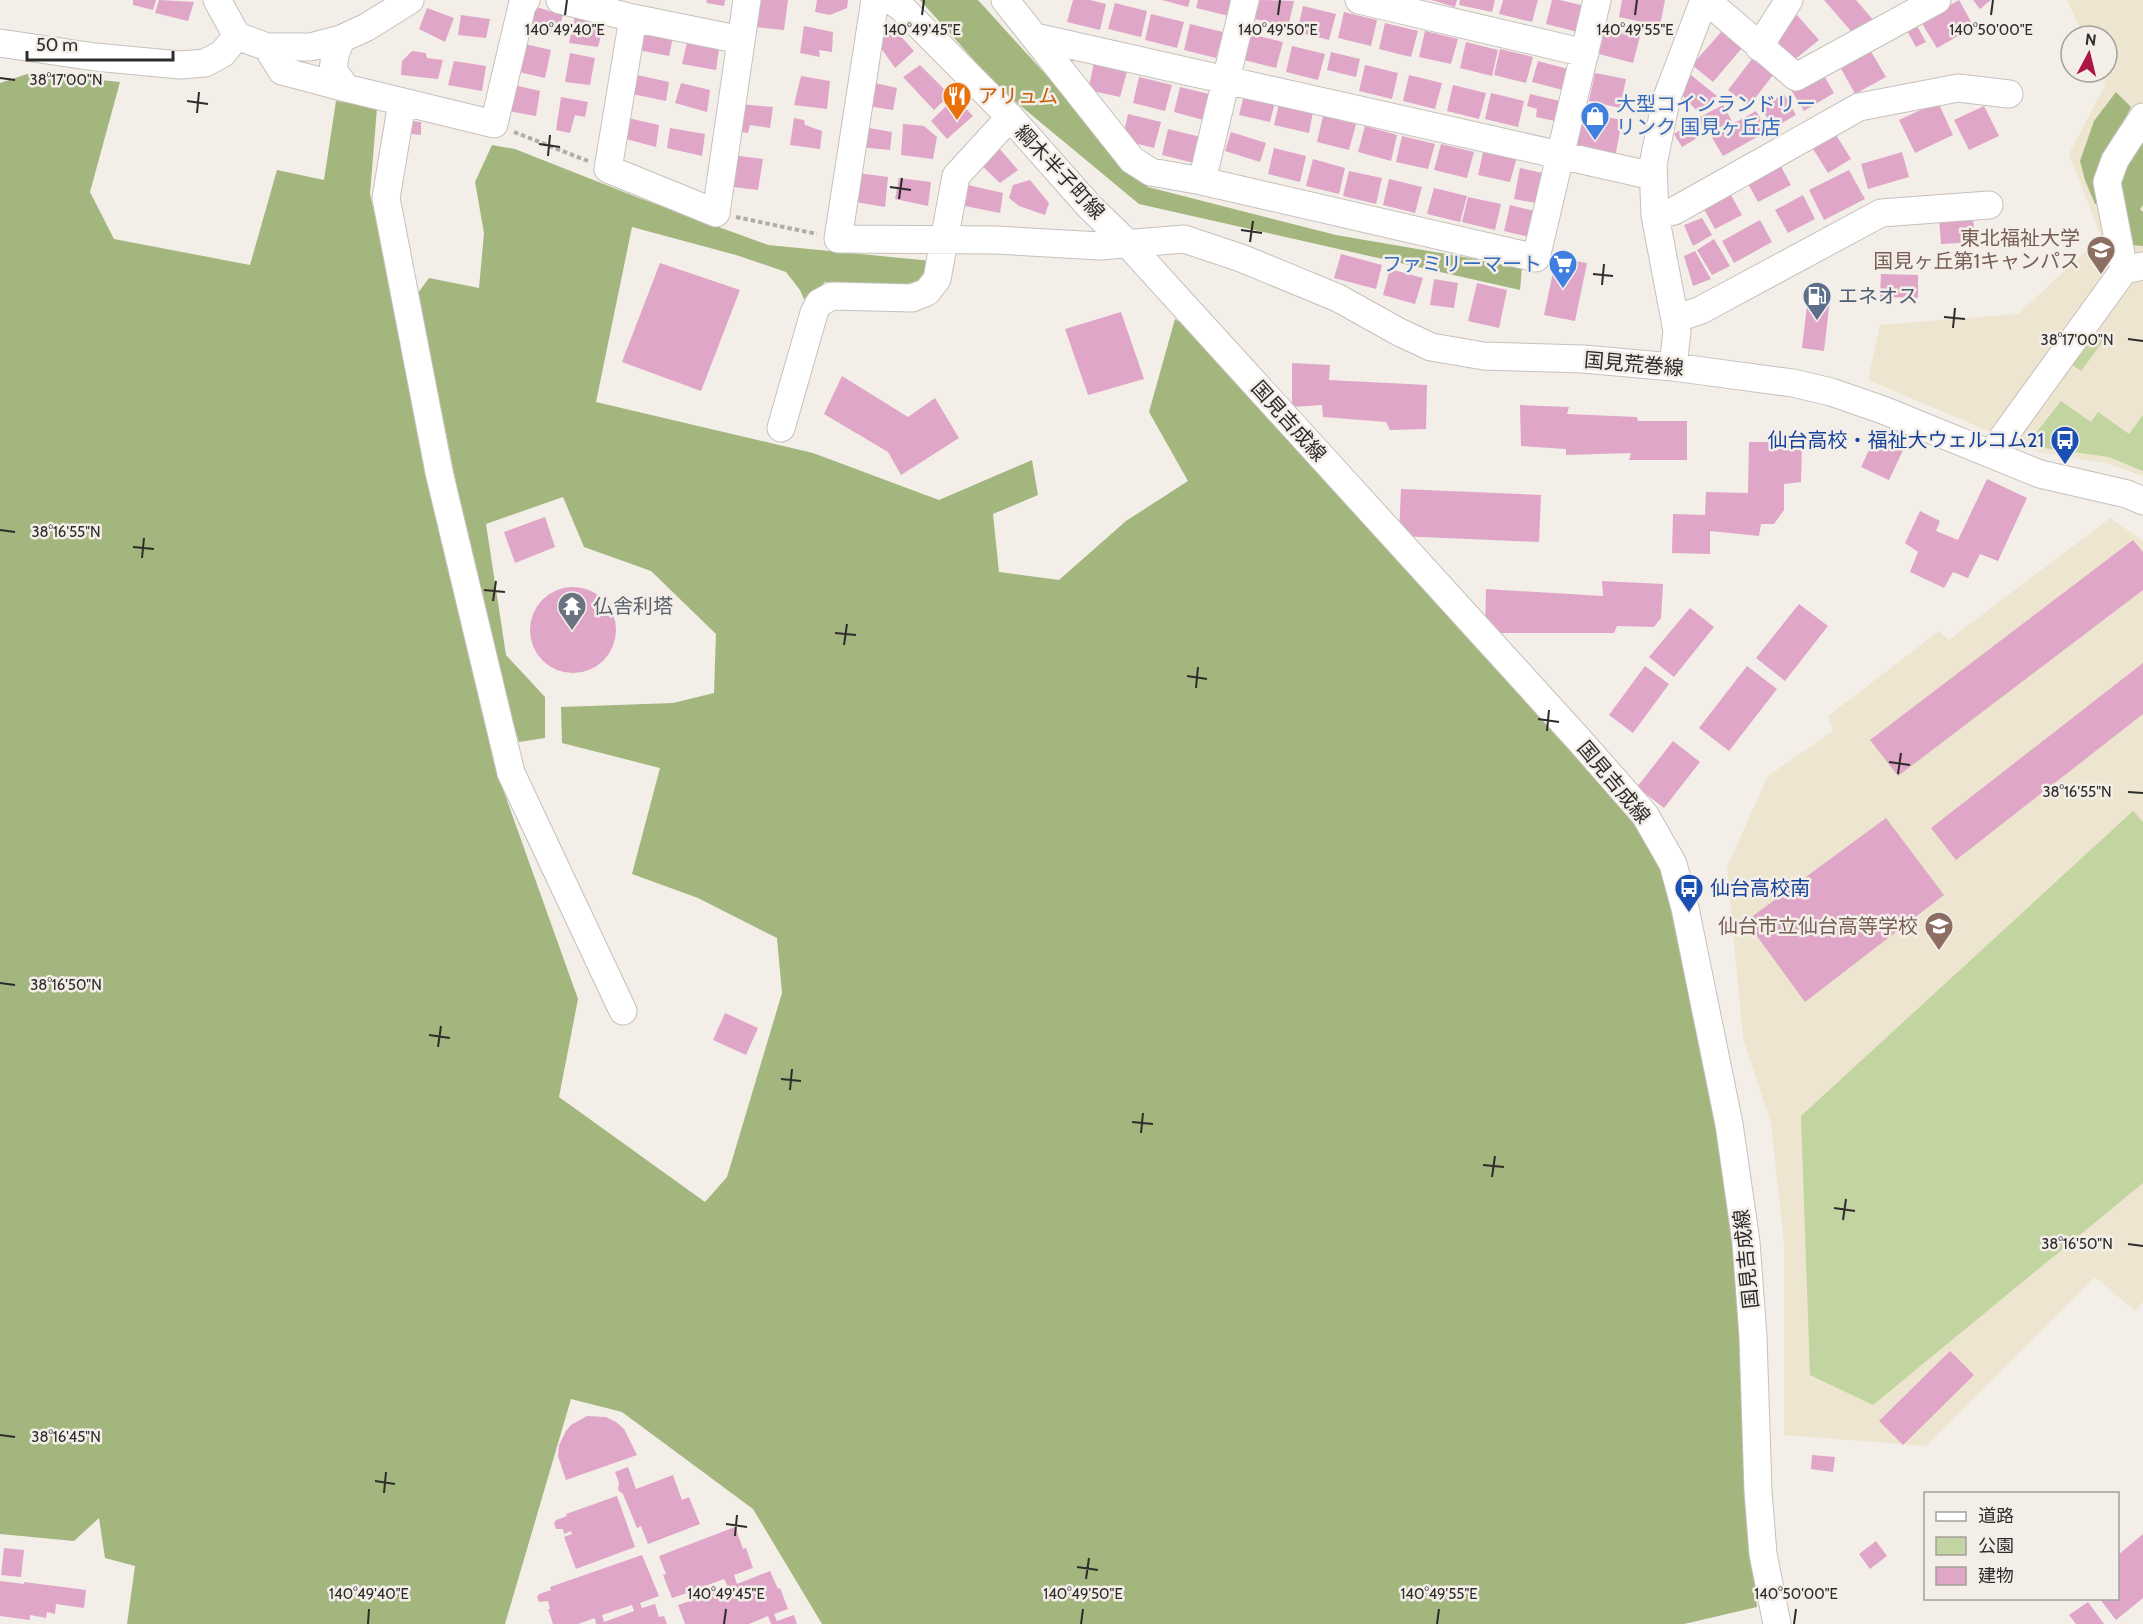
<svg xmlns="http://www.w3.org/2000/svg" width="2143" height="1624" font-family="Cabin,'Noto Sans JP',sans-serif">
  <rect width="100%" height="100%" fill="#f4eee9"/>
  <!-- education -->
  <path fill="#ede5cf" d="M2067,0H2143V476L2105,463L2038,452L1868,380L1880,325L2018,314L2101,237L2069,154L2106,83L2101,72H2107V36H2084Z
    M2110,518L2143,541V1302L2135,1311L2095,1277L1926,1446L1784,1435V1242L1771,1124L1743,1038L1727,867L1768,776L1833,731L1828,716L1939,631L1949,640Z"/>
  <!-- green -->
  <path fill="#c2d4a0" d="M2093,332L2104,340L2081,371L2070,363Z
    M2061,401L2091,422L2098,412L2129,434L2143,415V471L2109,457L2044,448L2028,443Z
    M2133,811L2143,822V1183L1873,1405L1810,1375L1801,1116Z"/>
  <!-- forest -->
  <path fill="#a3b67e" d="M920,0H978L1148,187L1336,235L1522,267L1520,290L1139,204L999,88Z
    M30,73L120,82L90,192L114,239L250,265L277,170L324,180L336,101L377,108L370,194L499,778L578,999L559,1097L705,1202L727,1177L782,993L777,938L698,898L632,874L660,768L562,743L561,707L673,703L714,693L716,634L651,571L584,547L563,497L486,524L506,655L545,697V738L519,742L486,632L418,293L429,278L479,288L484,233L475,182L492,145L515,149L639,198L768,245L932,261L923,280L901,285L825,282L813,294L804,299L800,290L786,272L736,255L632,227L596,402L813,453L939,500L1032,460L1038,495L993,514L999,572L1059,580L1126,521L1188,481L1149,412L1175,319L1195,332L1633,818L1670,881L1715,1109L1736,1243L1746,1484L1757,1607L1684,1624H822L753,1509L622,1412L571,1399L505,1624H127L135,1566L105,1558L99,1518L74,1541L0,1534V83Z
    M2116,92L2131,107L2112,145L2102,203L2095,204L2085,180L2080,161L2094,121Z
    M2143,135V205L2140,209L2143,212V246L2130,245L2117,185Z"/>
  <!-- building -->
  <path fill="#dfa6c8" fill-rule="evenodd" d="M133,0H156L153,10L133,5Z
    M159,0L194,2L188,21L155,13Z
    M706,0H725L724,6L707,3Z
    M759,0H788L784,30L755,27Z
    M817,0H848L847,8L830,15L815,12Z
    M1073,0H1090L1106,4L1100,30L1067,22Z
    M1162,0H1190L1188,7Z
    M1198,0H1233L1229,16L1196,8Z
    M1260,0L1294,1L1288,27L1255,19Z
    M1431,0H1457L1455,7Z
    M1460,0H1495L1492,12L1459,5Z
    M1503,0H1538L1532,22L1499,14Z
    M1552,0H1560L1585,6L1578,32L1546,24Z
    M1622,0H1665L1660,26L1619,17Z
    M1824,0H1856L1875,22L1857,38Z
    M1959,0L1974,27L1937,48L1921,22Z
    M1973,0H1991L1980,9Z
    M1115,3L1147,11L1141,37L1108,29Z
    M533,6L563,15L557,35L527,28Z
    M1303,6L1336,14L1329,40L1297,32Z
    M427,8L454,18L445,42L419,29Z
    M1344,12L1377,20L1371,46L1338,38Z
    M1151,14L1184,22L1177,48L1145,40Z
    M461,15L490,19L486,38L458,35Z
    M1797,15L1819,40L1794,60L1773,36Z
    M575,16L604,24L598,47L569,43Z
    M888,22L914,51L895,68L874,38L876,25Z
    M1385,23L1418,31L1411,57L1379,49Z
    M1190,24L1223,32L1216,58L1184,50Z
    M1916,24L1926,42L1916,47L1906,29Z
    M804,26L833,32L832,52L819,50L820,57L800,53Z
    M1605,28L1640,36L1633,63L1599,54Z
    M1425,31L1458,39L1451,64L1419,57Z
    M1722,31L1742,48L1713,82L1692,65Z
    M642,32L673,37L669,56L638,50Z
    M1250,34L1283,42L1276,68L1244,60Z
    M1466,42L1498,50L1492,76L1460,68Z
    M687,43L719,49L716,70L682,64Z
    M525,44L551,50L545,78L519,72Z
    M1292,46L1325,54L1318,80L1286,72Z
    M1869,48L1886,77L1855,94L1839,65Z
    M1500,49L1533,57L1526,83L1494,75Z
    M412,51L426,53L427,58L443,60L438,79L401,75L402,61Z
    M1331,52L1360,59L1356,77L1327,70Z
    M570,53L595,58L590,85L565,82Z
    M1752,59L1773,75L1749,106L1728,90Z
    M454,61L486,66L482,91L448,85Z
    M1538,61L1568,69L1563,90L1532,82Z
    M1094,63L1127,72L1120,97L1088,90Z
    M920,65L950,95L934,110L903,77Z
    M1365,65L1398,73L1392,99L1359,91Z
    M1822,72L1834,93L1804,111L1791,90Z
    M1595,73L1626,79L1620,108L1589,101Z
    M637,75L669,82L666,101L632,94Z
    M1409,75L1442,83L1435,109L1403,101Z
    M1691,75L1717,96L1699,113L1681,94Z
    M801,76L830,81L827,109L794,105Z
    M1139,77L1172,85L1165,111L1133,103Z
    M871,82L897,88L893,110L867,106Z
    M681,83L710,90L707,112L675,103Z
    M514,85L540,91L536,116L508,111Z
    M1453,85L1486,93L1479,119L1447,111Z
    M1180,87L1213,95L1207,121L1174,112Z
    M1491,93L1524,101L1518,127L1485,119Z
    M1530,94L1560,101L1555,121L1536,117L1537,109L1527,106Z
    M1784,94L1796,115L1773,128L1761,107Z
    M1244,95L1275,102L1270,122L1239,115Z
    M561,97L588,102L585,117L575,115L570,133L556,130Z
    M955,97L973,116L947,139L931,121Z
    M1938,102L1953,135L1915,153L1899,120Z
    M740,104L773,107L770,128L750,125L748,133L736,131Z
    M1279,104L1313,112L1309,133L1274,125Z
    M1723,105L1732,121L1707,134L1698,118Z
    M1984,106L1999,136L1969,150L1954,120Z
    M1756,111L1768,131L1723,156L1711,136Z
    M1581,112L1622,120L1615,158L1573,150Z
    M1128,114L1161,122L1154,148L1122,140Z
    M1323,116L1356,124L1349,150L1317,142Z
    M628,118L659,125L656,147L622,138Z
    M794,118L804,120L805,125L822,131L820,149L790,145Z
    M404,120L421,122V135L402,133Z
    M1694,122L1702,135L1682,147L1674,134Z
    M903,124L924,126L937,137L933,159L901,155Z
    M1365,126L1397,135L1391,161L1358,152Z
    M863,127L892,132L890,150L859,147Z
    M670,128L705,134L702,156L667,148Z
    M1168,129L1201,137L1194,163L1162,155Z
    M1833,130L1851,159L1828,173L1810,144Z
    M1231,132L1266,143L1260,162L1225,151Z
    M1402,136L1435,144L1428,169L1396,162Z
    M1441,144L1474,152L1467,178L1434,170Z
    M999,148L1018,170L1000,183L981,165Z
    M1274,148L1306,156L1300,182L1268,174Z
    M1484,148L1517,157L1510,182L1478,175Z
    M1902,152L1909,177L1868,189L1861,164Z
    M732,155L763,159L758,190L726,186Z
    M1313,159L1345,168L1339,194L1306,186Z
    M1779,163L1791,185L1758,202L1746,180Z
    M1520,168L1547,174L1541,204L1514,199Z
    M1849,170L1865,199L1824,220L1809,190Z
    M1349,171L1382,178L1376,204L1343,196Z
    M858,173L888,177L885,207L855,202Z
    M899,178L931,182L928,206L895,199Z
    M1389,179L1422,187L1415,213L1383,205Z
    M1030,180L1049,203L1045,215L1019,206L1009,198L1013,185Z
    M968,185L1003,193L1000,213L965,206Z
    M1434,188L1467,196L1460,222L1427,214Z
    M1731,195L1742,215L1715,229L1704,209Z
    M1803,195L1815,219L1788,233L1775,210Z
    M1468,197L1501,204L1495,230L1462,222Z
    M1510,205L1543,213L1537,239L1504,231Z
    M1973,216L1975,242L1941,244L1939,218Z
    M1702,218L1712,235L1693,246L1684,225Z
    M1760,220L1772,242L1734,263L1722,241Z
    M1714,239L1730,266L1712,275L1697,250Z
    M1695,251L1711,279L1693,286L1684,256Z
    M1341,254L1382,265L1376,289L1334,278Z
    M1556,258L1587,263L1575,321L1544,315Z
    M660,263L740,290L701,391L622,362Z
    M1390,269L1423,278L1415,304L1383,295Z
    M1881,274L1918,275V298L1880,297Z
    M1434,279L1458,283L1454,308L1430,305Z
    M1477,283L1507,290L1499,328L1468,321Z
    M1809,288L1831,290L1824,351L1802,348Z
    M1121,312L1144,379L1088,395L1065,329Z
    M1292,363L1330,365L1329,380L1427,385L1426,429L1390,430L1386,422L1323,417L1322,405L1292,407Z
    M842,376L908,417L935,398L959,438L901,475L888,452L824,414Z
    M1520,405L1569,407L1567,414L1637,417L1638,421H1687V460H1629L1631,453L1566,455V449L1521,446Z
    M1877,433L1905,446L1889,480L1861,467Z
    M1749,442H1802L1801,482L1784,484V510L1774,524H1761L1759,536L1710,531V554L1672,553L1673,514L1705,515L1706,492L1748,493Z
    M1987,479L2027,498L1998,561L1980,554L1968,578L1953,572L1944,588L1910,572L1918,552L1905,543L1920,511L1940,521L1936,531L1958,540Z
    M1401,489L1541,495L1539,542L1399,536Z
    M545,517L555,547L515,563L504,532Z
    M2133,540L2143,552V590L1898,776L1870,740Z
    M1602,581L1663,584L1661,618L1654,627L1617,626L1614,633H1485L1486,589L1603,596Z
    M530 630a43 43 0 1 1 86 0a43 43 0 1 1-86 0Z
    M1799,604L1828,626L1785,681L1756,658Z
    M1690,608L1714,627L1674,677L1649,657Z
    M2143,663V714L1956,860L1931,828Z
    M1645,666L1669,684L1633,733L1609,715Z
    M1747,666L1777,689L1729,751L1699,728Z
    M1673,741L1700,762L1664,808L1637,787Z
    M1886,818L1944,895L1805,1002L1746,921Z
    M725,1013L758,1028L746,1055L713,1040Z
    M1950,1351L1974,1375L1903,1445L1879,1421Z
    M587,1416L606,1417L616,1422L624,1429L637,1455L566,1480L558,1456L559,1445L566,1431L571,1425Z
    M1812,1455L1835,1457L1833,1472L1811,1469Z
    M628,1467L636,1489L673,1475L682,1500L689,1497L700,1524L648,1544L641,1526L637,1528L623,1494L618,1490L619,1483L615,1472Z
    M617,1496L635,1547L576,1569L564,1537L572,1534L571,1531L564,1534L563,1529H556L554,1523L556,1520L567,1516L566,1514Z
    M735,1527L743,1549L746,1548L753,1568L734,1575L737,1584L770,1571L778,1589L780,1588L788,1609L774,1614L777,1621L794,1615L797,1624H771L768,1616L749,1624H685L678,1605L690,1601L687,1593L672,1598L663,1575L666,1574L659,1556ZM724,1579L728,1587L700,1597L697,1589Z
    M2143,1534V1598L2116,1620L2099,1598H2118V1555Z
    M1876,1541L1887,1556L1870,1569L1859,1554Z
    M4,1548L24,1550L21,1577L1,1575Z
    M642,1555L659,1596L640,1603L642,1608L655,1604L659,1617L664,1616L667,1624H596L595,1618L578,1624H553L548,1609H550L548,1601L539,1602L537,1597L539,1594L551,1590L550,1587ZM632,1605L634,1611L604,1622L602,1615Z
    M0,1581L24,1584V1582L86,1590L84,1608L56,1604L55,1614L47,1612L46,1618L30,1615V1620L0,1616Z
    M2088,1602L2104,1624H2076L2069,1615Z"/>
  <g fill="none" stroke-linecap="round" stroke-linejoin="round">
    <!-- minor casing -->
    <g stroke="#c6c0bc" stroke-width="29">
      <path id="minor" d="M217,0L237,36
        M560,0L633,18L741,40
        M875,0L838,239L996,240L1100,246L1184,239L1241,258L1338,298L1399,332L1431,347L1484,356L1583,359L1673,367L1793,383L1831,392L1883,410L2040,474L2127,494L2143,501
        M891,0L903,9L1010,117L1089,206L1127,243L1581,742L1645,815L1673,864L1685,908L1729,1124L1746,1242L1753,1336L1758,1491L1763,1554L1777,1624
        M1005,0L1132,160L1151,172L1202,181L1536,258L1597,0
        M1359,0L1585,53
        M1706,0L1796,77L1937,0
        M633,18L608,169L716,213L747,0
        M1035,37L1653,176
        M341,39L335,55L333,70L346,88L494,124L522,6L526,0
        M0,43L95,57L180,65L205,63L222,54L237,36L267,47H310L341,39L367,27L410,0
        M267,47L282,71L346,88
        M1759,47L1789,0
        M402,103L386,198L439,472L511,773L623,1011
        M1202,181L1245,0
        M1655,215L1674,211L1859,107L1958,88L2009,94
        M2124,270L2107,182L2115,160L2143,117
        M1675,319L1701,310L1881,213L1989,205
        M1673,367L1677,331L1655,215L1653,165L1666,100L1704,0
        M781,428L814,313L819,303L832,296L912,298L927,292L937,279L956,176L1010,117
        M1991,454L2124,270L2143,266"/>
    </g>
    <!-- path -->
    <path stroke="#b0aca8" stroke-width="4" stroke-dasharray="4.5 3" stroke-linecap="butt" d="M514,132L588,161
      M736,217L817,234"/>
    <!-- minor -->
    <use href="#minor" stroke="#fff" stroke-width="27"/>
  </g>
  <!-- ticks -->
  <path fill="none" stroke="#2e2c2a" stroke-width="2" d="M565,15L567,0M922,15L924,0M1278,15L1280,0M1635,15L1637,0M1991,15L1993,0M0,78L15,80M187,101L208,104M197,113L199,92M539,144L560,147M548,156L550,135M890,187L911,190M899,199L902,178M1241,230L1262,233M1250,242L1253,221M1593,274L1613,276M1602,285L1604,264M1944,317L1965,319M1953,328L1955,308M2128,339L2143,341M0,530L15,532M133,547L154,549M142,558L144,538M484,590L505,592M493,601L496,581M835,633L856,635M844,645L847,624M1187,676L1207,679M1196,688L1198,667M1538,719L1559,722M1547,731L1549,710M1889,762L1910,765M1898,774L1901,753M2128,792L2143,793M0,983L15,985M429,1035L450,1038M438,1047L441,1026M781,1079L801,1081M790,1090L792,1069M1132,1122L1153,1124M1141,1133L1143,1113M1483,1165L1504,1167M1492,1177L1495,1156M1834,1208L1855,1211M1843,1220L1846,1199M2128,1244L2143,1246M0,1435L15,1437M375,1481L395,1484M384,1493L386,1472M726,1524L747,1527M735,1536L737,1515M1077,1567L1098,1570M1086,1579L1089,1558M368,1624L369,1609M724,1624L726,1609M1081,1624L1083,1609M1437,1624L1439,1609M1794,1624L1796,1609"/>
  <!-- icons -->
  <defs>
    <g id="restaurant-pin" transform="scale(1.5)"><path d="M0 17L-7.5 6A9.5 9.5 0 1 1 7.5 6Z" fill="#e8710a" stroke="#f4eee9"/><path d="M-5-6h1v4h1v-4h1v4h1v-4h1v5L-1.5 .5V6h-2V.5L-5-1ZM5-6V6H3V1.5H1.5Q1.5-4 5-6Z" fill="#fff"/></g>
    <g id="shop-pin" transform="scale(1.5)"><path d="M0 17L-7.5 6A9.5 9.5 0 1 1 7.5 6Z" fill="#3f7fe0" stroke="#f4eee9"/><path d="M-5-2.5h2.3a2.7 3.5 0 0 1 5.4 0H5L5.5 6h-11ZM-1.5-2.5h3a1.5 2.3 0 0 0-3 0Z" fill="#fff"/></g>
    <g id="university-pin" transform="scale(1.5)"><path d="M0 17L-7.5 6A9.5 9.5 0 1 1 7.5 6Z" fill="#8d6e63" stroke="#f4eee9"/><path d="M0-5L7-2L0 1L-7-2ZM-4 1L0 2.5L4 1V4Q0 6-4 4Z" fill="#fff"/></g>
    <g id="supermarket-pin" transform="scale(1.5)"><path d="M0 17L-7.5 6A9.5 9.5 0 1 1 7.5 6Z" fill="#3f7fe0" stroke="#f4eee9"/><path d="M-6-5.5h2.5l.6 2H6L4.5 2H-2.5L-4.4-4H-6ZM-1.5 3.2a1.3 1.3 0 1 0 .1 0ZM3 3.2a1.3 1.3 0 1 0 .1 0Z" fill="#fff"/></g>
    <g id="fuel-pin" transform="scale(1.5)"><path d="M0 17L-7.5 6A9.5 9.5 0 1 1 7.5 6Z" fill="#5c6f8a" stroke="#f4eee9"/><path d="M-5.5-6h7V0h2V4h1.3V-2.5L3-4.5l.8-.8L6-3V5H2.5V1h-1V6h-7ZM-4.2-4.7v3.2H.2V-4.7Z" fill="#fff"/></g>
    <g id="bus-pin" transform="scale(1.5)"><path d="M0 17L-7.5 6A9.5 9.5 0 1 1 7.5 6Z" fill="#1a4fb4" stroke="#f4eee9"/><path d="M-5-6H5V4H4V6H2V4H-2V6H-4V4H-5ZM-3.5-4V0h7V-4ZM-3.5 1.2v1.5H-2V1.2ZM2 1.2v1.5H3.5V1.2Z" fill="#fff"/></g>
    <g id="temple-pin" transform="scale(1.5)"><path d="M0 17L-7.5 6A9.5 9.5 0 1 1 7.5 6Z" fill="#6b7280" stroke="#f4eee9"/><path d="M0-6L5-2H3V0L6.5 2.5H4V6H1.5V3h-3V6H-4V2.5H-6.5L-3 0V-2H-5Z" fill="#fff"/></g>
    <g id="school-pin" transform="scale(1.5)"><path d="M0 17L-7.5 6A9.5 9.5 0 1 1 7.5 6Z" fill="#8d6e63" stroke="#f4eee9"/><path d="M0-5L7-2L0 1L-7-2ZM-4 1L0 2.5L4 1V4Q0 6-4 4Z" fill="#fff"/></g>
  </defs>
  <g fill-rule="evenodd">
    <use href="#restaurant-pin" x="957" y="96"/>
    <use href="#shop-pin" x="1595" y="116"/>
    <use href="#university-pin" x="2101" y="250"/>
    <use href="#supermarket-pin" x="1563" y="264"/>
    <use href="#fuel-pin" x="1817" y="296"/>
    <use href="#bus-pin" x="2065" y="440"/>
    <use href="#temple-pin" x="572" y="606"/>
    <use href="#bus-pin" x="1689" y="888"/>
    <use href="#school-pin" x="1939" y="926"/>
  </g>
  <g text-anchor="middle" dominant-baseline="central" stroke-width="5" stroke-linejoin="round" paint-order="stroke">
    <!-- food labels -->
    <g font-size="20" fill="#c56008" stroke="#f4eee9" text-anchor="start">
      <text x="978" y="96">アリュム</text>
    </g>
    <!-- shop labels -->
    <g font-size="20" fill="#366cbe" stroke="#f4eee9" text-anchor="start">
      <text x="1616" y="104">大型コインランドリー<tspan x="1616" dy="23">リンク 国見ヶ丘店</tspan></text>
      <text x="1542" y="264" text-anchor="end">ファミリーマート</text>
    </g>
    <!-- street labels -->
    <g font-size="20" fill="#2e2c2a" stroke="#f4eee9">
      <text transform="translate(1060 172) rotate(47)">綱木半子町線</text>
      <text transform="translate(1634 364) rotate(5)">国見荒巻線</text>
      <text transform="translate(1289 421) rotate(48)">国見吉成線</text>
      <text transform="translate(1614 782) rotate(50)">国見吉成線</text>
      <text transform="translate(1746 1259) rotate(-96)">国見吉成線</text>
    </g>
    <!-- education labels -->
    <g font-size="20" fill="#785e54" stroke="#f4eee9" text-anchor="end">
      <text x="2080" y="238">東北福祉大学<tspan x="2080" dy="23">国見ヶ丘第1キャンパス</tspan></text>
      <text x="1918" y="926">仙台市立仙台高等学校</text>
    </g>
    <!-- service labels -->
    <g font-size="20" fill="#4e5e75" stroke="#f4eee9" text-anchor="start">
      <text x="1838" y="296">エネオス</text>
    </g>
    <!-- transit labels -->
    <g font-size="20" fill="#164399" stroke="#f4eee9" text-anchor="end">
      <text x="2044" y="440">仙台高校・福祉大ウェルコム21</text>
      <text x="1710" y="888" text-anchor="start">仙台高校南</text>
    </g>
    <!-- worship labels -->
    <g font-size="20" fill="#5b616d" stroke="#f4eee9" text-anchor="start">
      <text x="593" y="606">仏舎利塔</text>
    </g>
  </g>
  <g font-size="15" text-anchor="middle" fill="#2e2c2a" stroke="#f4eee9" stroke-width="5" stroke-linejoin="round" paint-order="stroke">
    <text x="565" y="35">140°49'40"E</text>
    <text x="922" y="35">140°49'45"E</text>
    <text x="1278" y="35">140°49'50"E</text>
    <text x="1635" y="35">140°49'55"E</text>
    <text x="1991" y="35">140°50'00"E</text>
    <text x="66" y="85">38°17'00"N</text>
    <text x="2077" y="345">38°17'00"N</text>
    <text x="66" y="537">38°16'55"N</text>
    <text x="2077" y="797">38°16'55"N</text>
    <text x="66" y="990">38°16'50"N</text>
    <text x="2077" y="1249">38°16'50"N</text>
    <text x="66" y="1442">38°16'45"N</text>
    <text x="369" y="1599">140°49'40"E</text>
    <text x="726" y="1599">140°49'45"E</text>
    <text x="1083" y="1599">140°49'50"E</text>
    <text x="1439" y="1599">140°49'55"E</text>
    <text x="1796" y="1599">140°50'00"E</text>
  </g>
  <!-- legend -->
  <rect x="1924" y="1492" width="195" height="108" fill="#f4eee9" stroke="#a5a09d" stroke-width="1.5"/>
  <rect x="1936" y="1512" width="30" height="9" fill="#ffffff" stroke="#a5a09d" stroke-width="1.5"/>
  <text x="1978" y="1522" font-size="18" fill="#2e2c2a">道路</text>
  <rect x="1936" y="1537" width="30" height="18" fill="#c2d4a0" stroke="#a5a09d" stroke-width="1.5"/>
  <text x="1978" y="1552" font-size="18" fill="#2e2c2a">公園</text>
  <rect x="1936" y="1567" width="30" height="18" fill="#dfa6c8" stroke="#a5a09d" stroke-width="1.5"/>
  <text x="1978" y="1582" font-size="18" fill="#2e2c2a">建物</text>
  <!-- north arrow -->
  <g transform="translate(2089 54) rotate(7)"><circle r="28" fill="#f4eee9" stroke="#a5a09d" stroke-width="1.5"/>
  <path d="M0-4.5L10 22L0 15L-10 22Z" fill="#ab1645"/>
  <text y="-9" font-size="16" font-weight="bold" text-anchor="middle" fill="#2e2c2a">N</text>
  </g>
  <!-- scale -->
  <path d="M27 51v9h146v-9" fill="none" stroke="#2e2c2a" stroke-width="3"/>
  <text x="36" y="51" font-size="18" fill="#2e2c2a" stroke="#f4eee9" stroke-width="4.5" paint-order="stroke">50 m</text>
</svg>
